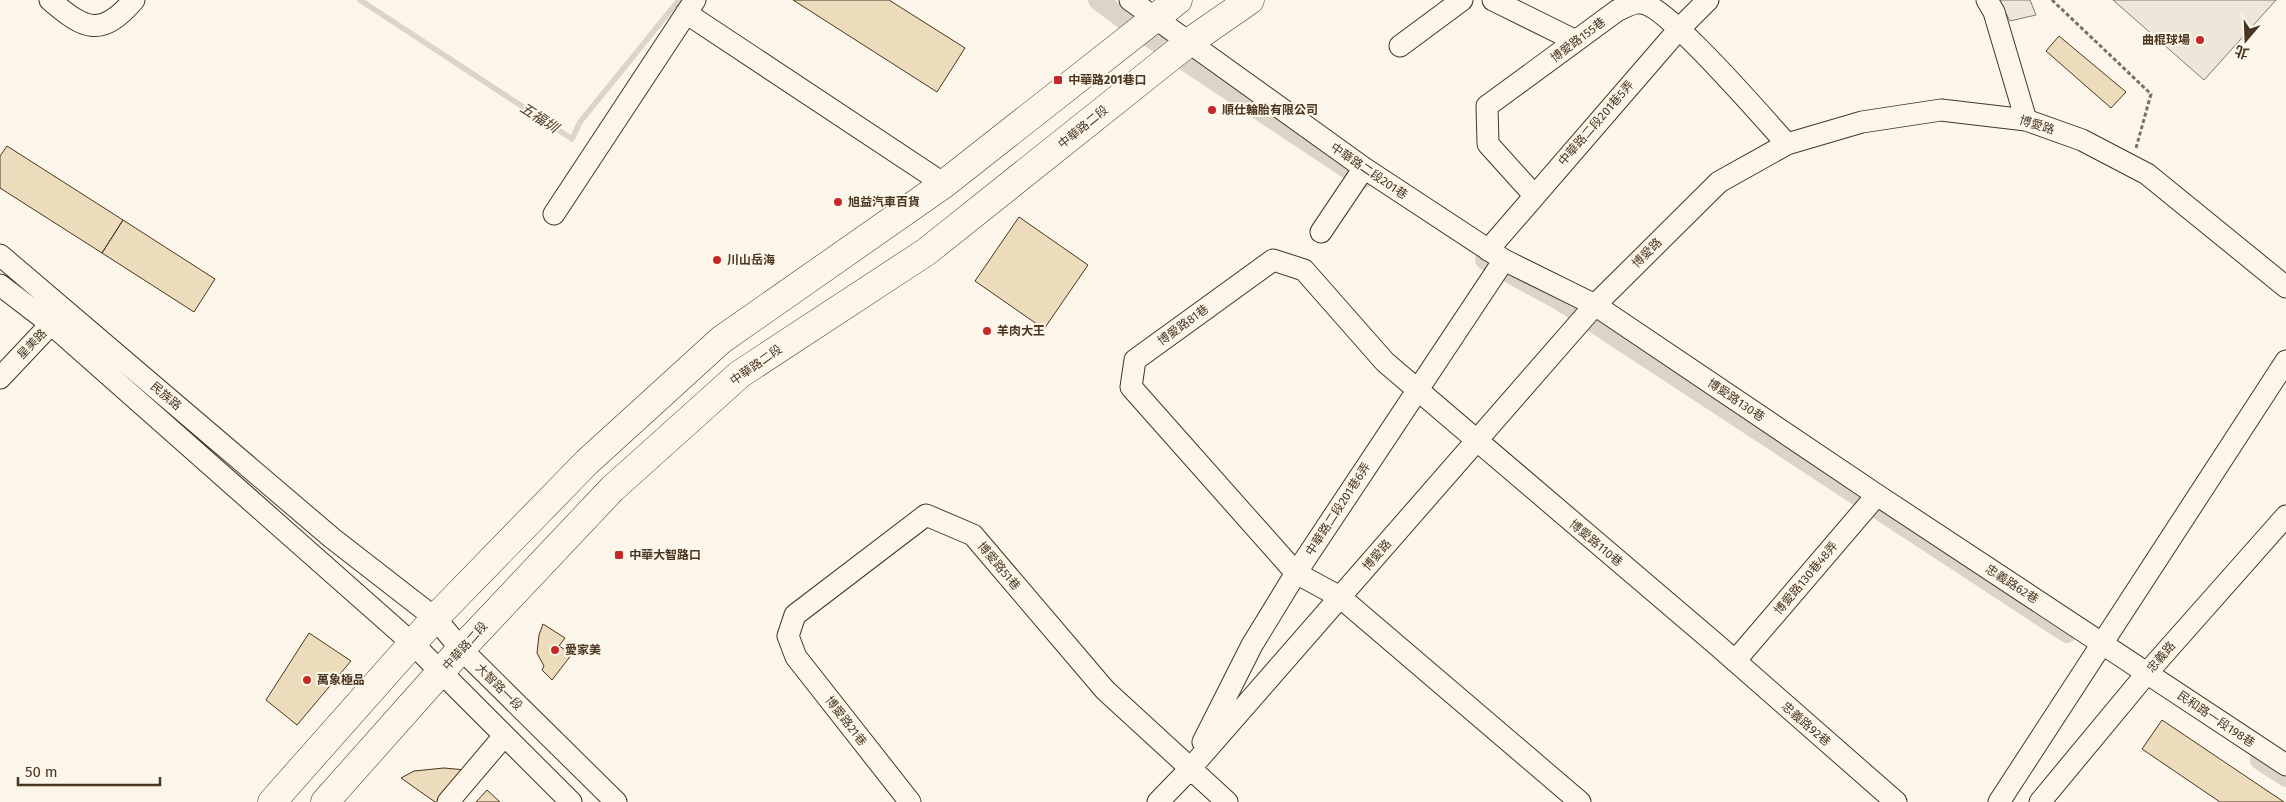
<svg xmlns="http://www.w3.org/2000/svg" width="2286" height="802" font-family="'Fira Sans','Noto Sans TC',sans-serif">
  <rect width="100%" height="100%" fill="#fbf6e9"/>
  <!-- green -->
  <path fill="#ede6d9" stroke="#887966" d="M2113,0H2276L2204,80Z"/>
  <!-- parking -->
  <path fill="#ede7d9" stroke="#887966" d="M1999,0H2030L2036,15L2010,21Z"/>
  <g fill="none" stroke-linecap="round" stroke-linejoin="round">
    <!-- stream -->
    <path stroke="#dcd4c6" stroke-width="5.5" d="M360,0L572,139L580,122L679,0"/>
    <!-- canal -->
    <path stroke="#dcd4c6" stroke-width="20" d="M1098,0L1131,25L1363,179
      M1485,260L1559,300L2067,633
      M2260,760L2286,777"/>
  </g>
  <!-- building -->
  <path fill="#ecdcbc" stroke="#4a3520" d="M793,0H889L965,48L937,92Z
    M2059,36L2126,92L2111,108L2046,51Z
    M7,146L123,220L102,253L0,188V156Z
    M1019,217L1088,265L1044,329L975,281Z
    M123,220L215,279L194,312L102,253Z
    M543,624L565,638L559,646L572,654L552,680L542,670L544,666L537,653L539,635Z
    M309,633L351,661L297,725L266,700Z
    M2162,720L2284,802H2220L2142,749Z
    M444,768L466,770L439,802H435L401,778L414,771Z
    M487,790L500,802H476Z"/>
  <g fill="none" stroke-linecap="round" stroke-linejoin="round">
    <!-- minor casing -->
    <g stroke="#4a3520" stroke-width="23">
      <path id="minor" d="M50,0C85,30 101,38 134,0
        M1130,0L1364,168L1504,260L1595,305L1877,495L2286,765
        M1493,0L1576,41
        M1987,0L1994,12L2026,120
        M686,13L944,184
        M1400,46L1462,0
        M1534,195L1488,144L1487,106L1618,10C1624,8 1633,2 1640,3C1665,3 1765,120 1787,144
        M554,214L695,0
        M1321,232L1364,168
        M1488,250L1679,29L1708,0
        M0,255L332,538L435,618L461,649L616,802
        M0,285L51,324L413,644L571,802
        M0,378L51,324L59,312
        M1735,661L1877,495
        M1203,742L1252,645L1296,573L1504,260
        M448,802L504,736
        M910,802L796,657L788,636L795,615L926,515L973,535L1105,690L1227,802
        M1158,802L1189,770L1595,305L1719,182L1787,144L1862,122L1941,110L2026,120L2082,140L2147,174L2286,287
        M1580,802L1340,597L1296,573L1131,387L1135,360L1273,260L1304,270L1385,362L1717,645L1896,802
        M1999,802L2286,361
        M2040,802L2147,673L2286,516"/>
    </g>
    <!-- major casing -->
    <g stroke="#4a3520" stroke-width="29">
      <path id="major" d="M272,802L435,618L587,462L721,340L944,184L1178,0
        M325,802L461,649L612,489L740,374L926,252L1188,43L1250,0"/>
    </g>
    <!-- path -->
    <path stroke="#7f6f5c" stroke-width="3" stroke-dasharray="4 2.5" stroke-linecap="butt" d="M2052,0L2151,94L2136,148"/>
    <!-- minor -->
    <use href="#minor" stroke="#fbf6e9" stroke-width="21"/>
    <!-- major -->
    <use href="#major" stroke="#fbf6e9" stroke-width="28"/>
  </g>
  <!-- markers -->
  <g fill="#c62828" stroke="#fbf6e9" stroke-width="2">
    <circle cx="2200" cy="40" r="5"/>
    <rect x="1053" y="75" width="10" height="10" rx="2.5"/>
    <circle cx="1212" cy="110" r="5"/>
    <circle cx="838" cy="202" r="5"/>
    <circle cx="717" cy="260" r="5"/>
    <circle cx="987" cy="331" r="5"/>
    <rect x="614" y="550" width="10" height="10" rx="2.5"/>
    <circle cx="555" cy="650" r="5"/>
    <circle cx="307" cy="680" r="5"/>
  </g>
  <g text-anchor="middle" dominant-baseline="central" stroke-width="4" stroke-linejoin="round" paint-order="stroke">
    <!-- street labels -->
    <g font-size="12" fill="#4a3520" stroke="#fbf6e9">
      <text transform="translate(1578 40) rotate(-37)">博愛路155巷</text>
      <text transform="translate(1596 123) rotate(-49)">中華路二段201巷5弄</text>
      <text transform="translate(2037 125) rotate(17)">博愛路</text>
      <text transform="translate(1083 127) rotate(-39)">中華路二段</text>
      <text transform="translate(1369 171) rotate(34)">中華路二段201巷</text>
      <text transform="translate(1647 253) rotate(-45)">博愛路</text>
      <text transform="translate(1183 325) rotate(-36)">博愛路81巷</text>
      <text transform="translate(32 344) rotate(-46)">星美路</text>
      <text transform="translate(756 365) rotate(-35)">中華路二段</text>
      <text transform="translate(166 396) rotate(40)">民族路</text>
      <text transform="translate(1736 400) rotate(34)">博愛路130巷</text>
      <text transform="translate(1338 509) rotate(-57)">中華路二段201巷6弄</text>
      <text transform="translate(1596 543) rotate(40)">博愛路110巷</text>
      <text transform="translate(1377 555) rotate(-49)">博愛路</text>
      <text transform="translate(999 566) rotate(50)">博愛路51巷</text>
      <text transform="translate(1806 578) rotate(-50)">博愛路130巷48弄</text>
      <text transform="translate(2012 584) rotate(33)">忠義路62巷</text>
      <text transform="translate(465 646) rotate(-48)">中華路二段</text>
      <text transform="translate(2161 657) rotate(-49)">忠義路</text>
      <text transform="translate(499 687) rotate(45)">大智路一段</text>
      <text transform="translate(2216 719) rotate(34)">民和路一段198巷</text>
      <text transform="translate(846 721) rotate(52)">博愛路21巷</text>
      <text transform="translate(1806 724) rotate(41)">忠義路92巷</text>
    </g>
    <!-- poi labels -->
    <g font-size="12" font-weight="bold" fill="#4a3520" stroke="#fbf6e9" text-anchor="start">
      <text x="2190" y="40" text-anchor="end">曲棍球場</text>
      <text x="1068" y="80">中華路201巷口</text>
      <text x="1222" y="110">順仕輪胎有限公司</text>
      <text x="848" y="202">旭益汽車百貨</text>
      <text x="727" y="260">川山岳海</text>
      <text x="997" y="331">羊肉大王</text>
      <text x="629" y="555">中華大智路口</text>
      <text x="565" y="650">愛家美</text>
      <text x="317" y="680">萬象極品</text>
    </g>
    <!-- water labels -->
    <g font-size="14" font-style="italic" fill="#4a3520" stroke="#fbf6e9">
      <text transform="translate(539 118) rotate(33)">五福圳</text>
    </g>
  </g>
  <!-- north arrow -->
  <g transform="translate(2246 40) rotate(199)" stroke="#fbf6e9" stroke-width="4" paint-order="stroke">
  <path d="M0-4L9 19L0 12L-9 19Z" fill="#4a3520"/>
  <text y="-8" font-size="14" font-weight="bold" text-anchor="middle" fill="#4a3520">北</text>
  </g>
  <!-- scale -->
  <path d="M18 777v8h142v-8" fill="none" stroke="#4a3520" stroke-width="2.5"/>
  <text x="25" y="777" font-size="15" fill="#4a3520" stroke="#fbf6e9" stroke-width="4" paint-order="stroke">50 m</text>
</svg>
